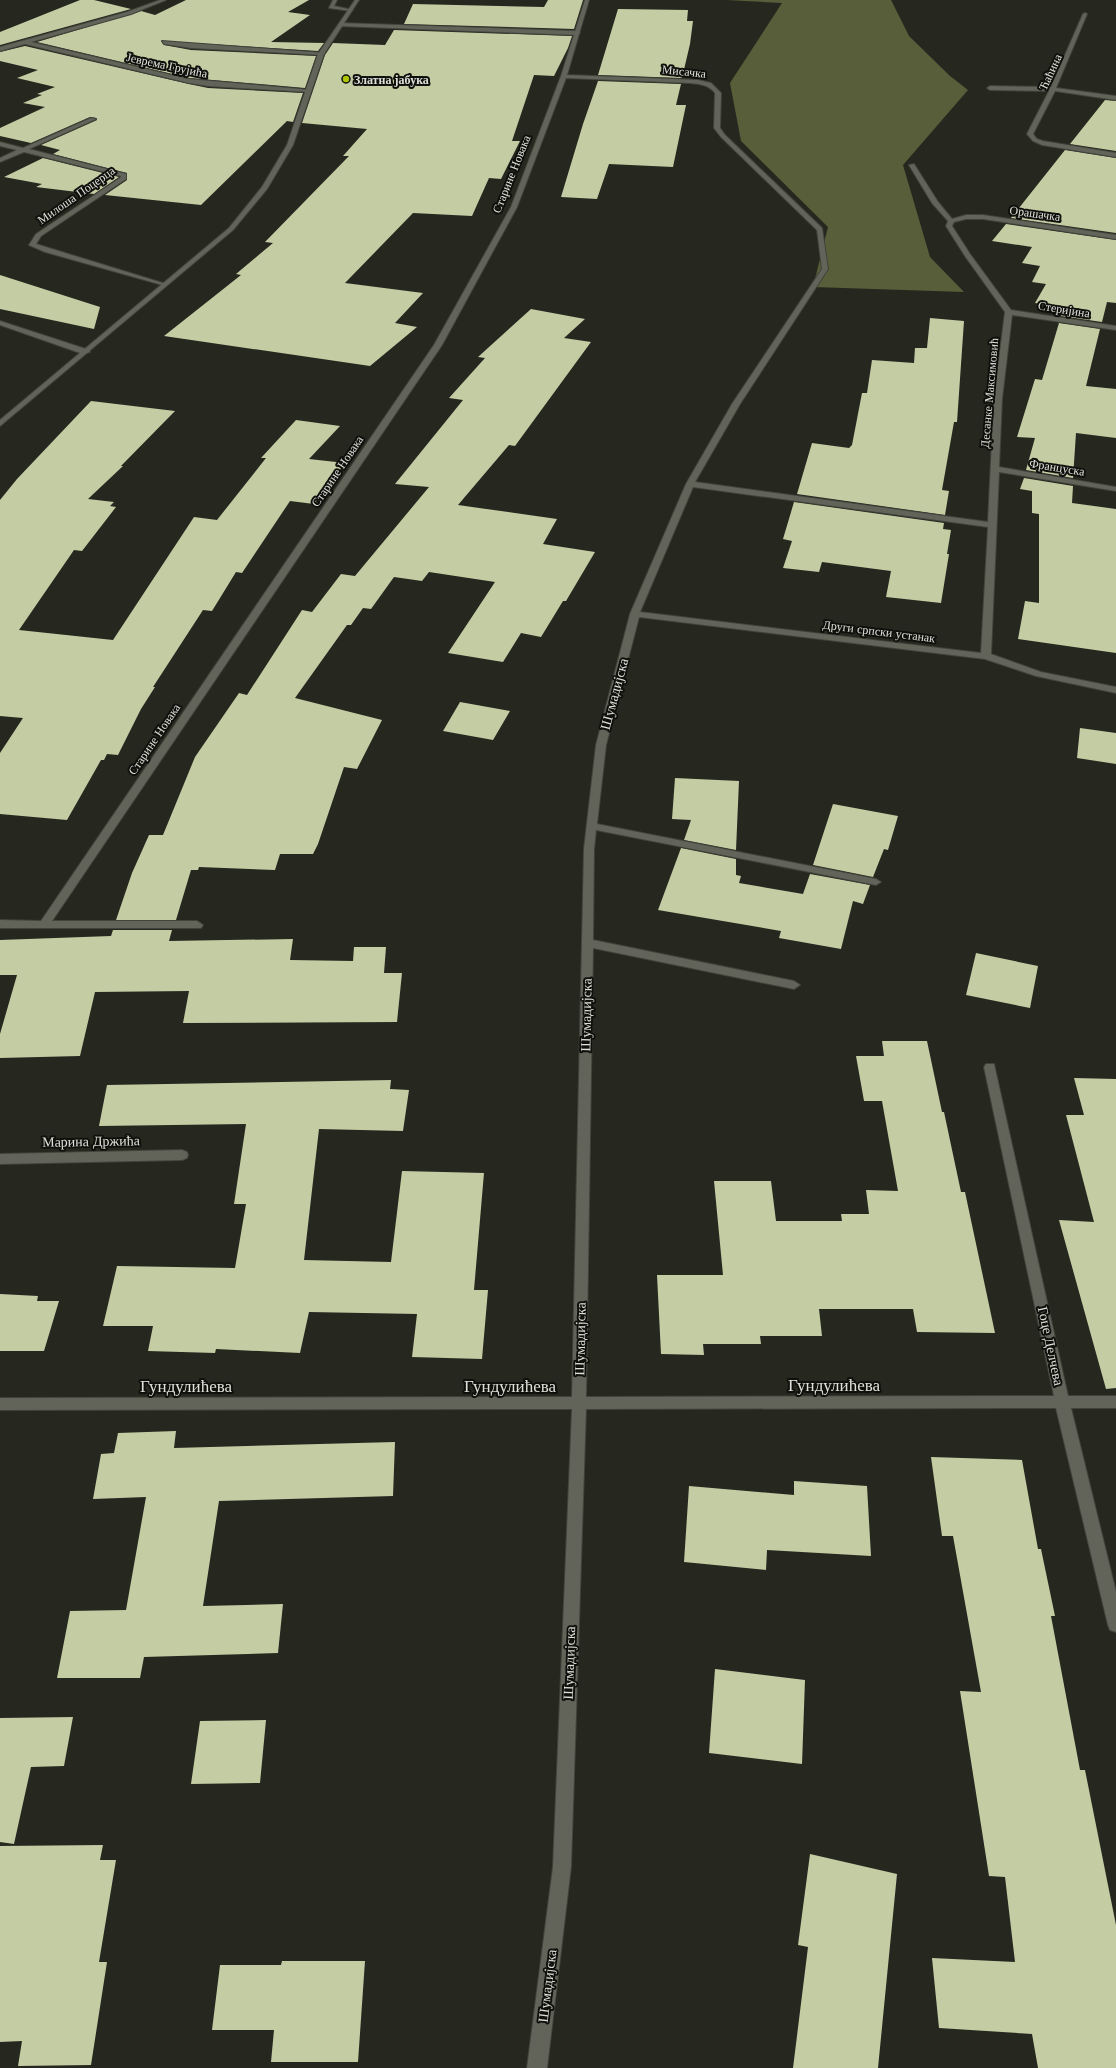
<svg xmlns="http://www.w3.org/2000/svg" width="1116" height="2068" font-family="'Libre Baskerville',serif">
  <rect width="100%" height="100%" fill="#26281f"/>
  <!-- forest -->
  <path fill="#575e39" d="M726,0H891L909,36L950,76L968,90L903,165L930,257L964,292L813,287L828,227L741,141L730,83L782,3Z"/>
  <!-- building -->
  <path fill="#c4cca4" d="M80,0H94L131,9L0,45V32Z
    M186,0H309L288,12L310,15L271,42L324,43L318,51L161,41L164,45L191,50L316,56L305,88L189,78L37,42L141,11L155,15Z
    M548,0H583L574,29L404,24L413,4L544,7Z
    M618,9L688,10L687,21H693L690,44L682,78L598,75Z
    M394,30L572,36L568,48L554,76L534,75L512,141H520L501,179L489,178L472,216L413,213L345,283L423,293L395,323L417,327L370,366L164,336L241,275L236,274L273,243L265,242L349,156H343L367,129L302,123L325,55L333,43L385,45Z
    M25,46L189,84L208,88L303,93L293,122L287,121L201,205L105,195L127,180V173L53,154L60,150L41,145L97,120L96,118L90,117L31,143L0,136V128L45,107L23,103L42,95L37,94L55,87L17,78L38,70L0,61V52Z
    M598,81L681,84L676,105H686L673,167L609,164L597,199L561,197L583,124Z
    M1105,100L1116,101V151L1070,144Z
    M1065,150L1116,158V233L1011,218Z
    M43,158L119,177L94,194L36,187L42,184L4,177Z
    M1006,224L1116,240V303L1107,302L1102,322L1061,316L1063,308L1035,303L1046,284L1032,282L1040,266L1022,263L1032,247L992,241Z
    M0,275L100,307L94,329L0,309Z
    M531,309L585,319L564,338L591,342L515,446L509,445L458,505L557,519L543,544L595,552L566,601H563L541,637L521,633L503,662L448,653L495,582L429,572L422,581L394,577L371,609L363,608L351,625H347L295,698L382,720L357,769L344,767L318,844L313,854H280L275,870L199,867L198,870H191L176,920H116L132,873L149,835H163L195,757L239,693L247,695L302,610L312,612L341,574L355,576L429,487L395,484L463,400L449,398L485,358L478,357Z
    M930,318L964,321L957,422H954L942,490L949,491L945,515L797,494L812,443L849,448L852,445L862,393H867L872,360L914,363L915,348H927Z
    M1059,323L1100,329L1086,386L1116,389V438L1076,433L1073,478L1026,470L1035,438L1017,437L1035,379L1042,380Z
    M91,401L175,411L121,466H123L88,499L114,502L110,506L116,507L82,551L74,550L19,630L113,640L194,517L217,520L266,458H261L296,420L340,426L309,459L345,463L314,504L290,501L242,573L236,572L212,611L203,610L153,687H155L141,709L118,755L107,754L104,760H101L67,820L0,814V753L23,718L0,716V500L17,479Z
    M1024,478L1073,486L1072,503L1116,509V653L1018,639L1025,601L1039,603V514L1032,513V491L1020,489Z
    M794,502L944,523L943,529L951,530L947,554H949L941,603L886,597L891,571L822,562L819,572L783,568L792,541L783,539Z
    M460,702L510,711L493,740L443,731Z
    M1080,728L1116,733V764L1077,758Z
    M675,778L739,781L736,850L684,840L691,820L672,819Z
    M833,804L898,816L888,850L884,849L873,877L813,865Z
    M681,848L736,859V875L741,876L739,883L803,894L810,874L870,885L863,904L853,901L841,949L779,938L781,931L658,910Z
    M113,930H172L169,941L293,939L290,960L353,961L354,947H386L384,973H402L397,1022L183,1023L189,991L95,992L80,1056L0,1058V1034L17,975H0V940L111,936Z
    M976,953L1038,966L1030,1008L966,995Z
    M882,1041H927L942,1112H944L961,1192H965L995,1333L917,1332L913,1309H819L822,1336H760L761,1344H703L704,1355L661,1354L657,1275H723L714,1181H771L776,1221H842L841,1214H869L866,1190L898,1191L882,1101H864L856,1056H884Z
    M1074,1078L1116,1079V1388L1106,1389L1059,1220L1094,1222L1066,1115H1084Z
    M391,1080L390,1089L409,1090L403,1131L319,1129L304,1260L391,1262L402,1171L484,1173L474,1290H488L482,1359L412,1357L417,1314L309,1312L300,1353L216,1349L215,1353L148,1351L153,1326H103L117,1266L235,1268L246,1204H234L246,1124L99,1126L107,1085Z
    M0,1294L38,1296L37,1301H59L44,1351H0Z
    M176,1431L174,1448L395,1442L393,1496L219,1501L203,1606L283,1604L278,1653L144,1657L140,1678H57L70,1611L126,1610L146,1497L93,1499L101,1454L114,1453L118,1433Z
    M931,1457L1022,1460L1038,1549H1041L1055,1616H1051L1080,1770H1085L1116,1925V2068H1038L1032,2034L939,2028L932,1958L1015,1962L1005,1877L989,1876L960,1691L981,1692L953,1536H942Z
    M794,1481L867,1486L871,1556L767,1550L766,1570L684,1562L689,1486L794,1495Z
    M715,1669L805,1680L802,1764L709,1753Z
    M73,1717L64,1766L31,1767L14,1844L0,1842V1718Z
    M266,1720L260,1783L191,1784L200,1721Z
    M103,1845L100,1860H116L99,1962H107L91,2065L18,2066L22,2041L0,2042V1846Z
    M810,1854L897,1874L878,2068H793L808,1947L798,1945Z
    M282,1961H365L358,2062H271L274,2030H212L220,1965H281Z"/>
  <g fill="none" stroke-linecap="round" stroke-linejoin="round">
    <!-- lane casing -->
    <g stroke="#41433b" stroke-width="2">
      <path id="lane" d="M333,0H337L334,6L353,10L351,11L329,8Z
        M340,23L577,31L580,33L577,35L338,26Z
        M162,41L325,53L322,55L191,48L164,44Z"/>
    </g>
    <!-- street casing -->
    <g stroke="#41433b" stroke-width="2">
      <path id="street" d="M160,0H166L131,14L31,42L189,79L311,90L308,92L208,86L189,83L25,44L0,51V47L127,12Z
        M585,0H589L567,75L698,80L711,83L721,93L720,128L725,135L822,228L828,269L740,404L695,482L988,522L994,399L1005,312L965,256L946,226L948,221L932,203L909,165L914,164L938,202L952,219L966,215H983L1116,235V239L983,219H966L954,222L952,226L970,254L1011,310L1116,326V330L1012,315L1002,399L999,467L1116,487V491L999,472L991,654L1041,672L1116,687V693L1036,676L985,659L639,617L606,745L597,824L876,879L881,882L876,885L596,830L594,849L593,940L794,981L800,985L794,989L593,948L586,1397L1054,1396L984,1067L986,1064H994L1068,1396H1116V1408H1071L1116,1592V1632L1110,1630L1108,1625L1056,1408L586,1409L571,1867L547,2068H527L553,1867L572,1409L0,1410V1398L572,1397L584,849L596,745L630,614L686,484L732,404L822,269L817,230L721,137L714,128L715,93C709,85 700,84 690,83L566,78L517,207L442,345L52,921H197L203,925L201,928H0V920L41,921L434,345L511,207L561,76ZM693,487L988,527L981,653L640,612Z
        M1085,13L1087,14L1056,88L1116,96V100L1055,91L1033,134L1037,139L1043,141L1116,153V157L1042,145L1033,141L1027,134L1049,91L990,90L987,88L990,86L1051,87L1083,14Z
        M91,118L96,119L29,149L126,174V179L41,236L36,244L166,284V286L45,252L29,245L36,234L120,178L121,176L24,152L0,162V158L17,150L0,146V142L23,148Z
        M0,321L89,350L90,352L83,354L0,325Z
        M182,1150L187,1152L188,1155L187,1158L182,1160L0,1164V1154Z"/>
    </g>
    <!-- secondary casing -->
    <g stroke="#41433b" stroke-width="2">
      <path id="secondary" d="M355,0H359L324,54L293,145L267,189L233,230L0,426V420L229,228L262,187L287,145L318,54Z"/>
    </g>
    <!-- lane -->
    <use href="#lane" fill="#62645a" fill-rule="evenodd"/>
    <!-- street -->
    <use href="#street" fill="#62645a" fill-rule="evenodd"/>
    <!-- secondary -->
    <use href="#secondary" fill="#62645a" fill-rule="evenodd"/>
  </g>
  <!-- markers -->
  <circle fill="#b0c502" stroke="#0f100c" stroke-width="1.5" cx="346" cy="79" r="4"/>
  <g text-anchor="middle" dominant-baseline="central" stroke-width="4" stroke-linejoin="round" paint-order="stroke">
    <!-- far-street labels -->
    <g font-size="12" fill="#dfe0da" stroke="#0f100c">
      <text transform="translate(167 65) rotate(12)">Јеврема Грујића</text>
      <text transform="translate(684 71) rotate(6)">Мисачка</text>
      <text transform="translate(1050 72) rotate(-65)">Ћаћина</text>
      <text transform="translate(511 174) rotate(-68)">Старине Новака</text>
      <text transform="translate(76 195) rotate(-35)">Милоша Поцерца</text>
      <text transform="translate(1035 213) rotate(8)">Орашачка</text>
      <text transform="translate(1064 309) rotate(9)">Стеријина</text>
      <text transform="translate(989 393) rotate(-85)">Десанке Максимовић</text>
      <text transform="translate(1057 467) rotate(9)">Француска</text>
      <text transform="translate(337 471) rotate(-56)">Старине Новака</text>
      <text transform="translate(879 631) rotate(7)">Други српски устанак</text>
      <text transform="translate(154 739) rotate(-56)">Старине Новака</text>
    </g>
    <!-- far-poi labels -->
    <g font-size="12" font-weight="bold" fill="#dfe0da" stroke="#0f100c" text-anchor="start">
      <text x="354" y="79">Златна јабука</text>
    </g>
    <!-- street labels -->
    <g font-size="14" fill="#dfe0da" stroke="#0f100c">
      <text transform="translate(614 694) rotate(-75)">Шумадијска</text>
      <text transform="translate(586 1015) rotate(-89)">Шумадијска</text>
      <text transform="translate(91 1141) rotate(-1)">Марина Држића</text>
      <text transform="translate(580 1339) rotate(-89)">Шумадијска</text>
      <text transform="translate(1051 1346) rotate(78)">Гоце Делчева</text>
      <text transform="translate(569 1663) rotate(-88)">Шумадијска</text>
      <text transform="translate(547 1986) rotate(-83)">Шумадијска</text>
    </g>
    <!-- near-street labels -->
    <g font-size="17" fill="#dfe0da" stroke="#0f100c">
      <text x="834" y="1385">Гундулићева</text>
      <text x="186" y="1386">Гундулићева</text>
      <text x="510" y="1386">Гундулићева</text>
    </g>
  </g>
</svg>
